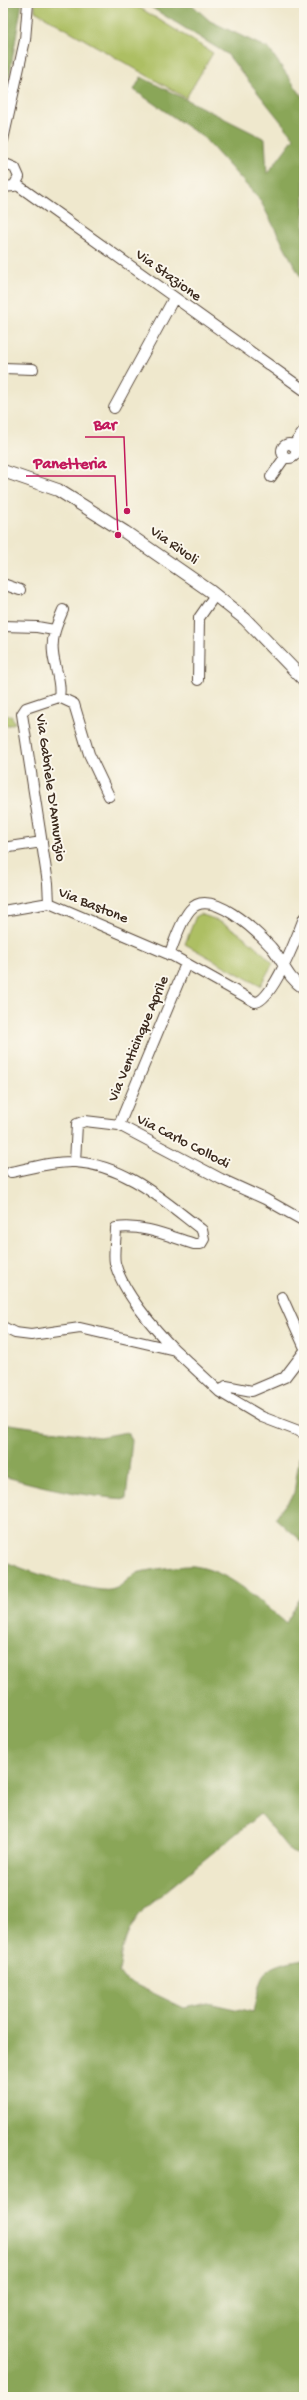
<svg xmlns="http://www.w3.org/2000/svg" width="307" height="2400" font-family="'Gochi Hand',sans-serif">
  <rect width="100%" height="100%" fill="#fbf7ec"/>
  <filter id="ink" filterUnits="userSpaceOnUse"><feTurbulence type="fractalNoise" baseFrequency=".025" numOctaves="2"/><feDisplacementMap in="SourceGraphic" scale="8" xChannelSelector="R" yChannelSelector="G"/><feConvolveMatrix kernelMatrix="1 2 1 2 8 2 1 2 1" color-interpolation-filters="sRGB"/></filter>
  <filter id="wash" filterUnits="userSpaceOnUse"><feTurbulence type="fractalNoise" baseFrequency=".012" numOctaves="4" result="noise"/><feDisplacementMap in="SourceGraphic" scale="16" xChannelSelector="R" yChannelSelector="G"/><feGaussianBlur stdDeviation="0.9" result="paint"/><feColorMatrix in="noise" values="0 0 0 0 0 0 0 0 0 0 0 0 0 0 0 0 0 1.4 0 .05"/><feComposite in="paint" operator="in"/></filter>
  <g filter="url(#wash)">
    <rect width="100%" height="100%" fill="#efe8cd"/>
    <!-- green -->
    <path fill="#adbf63" stroke="#747440" d="M35,3H132L213,53L186,98L35,11Z
      M11,715L15,723L3,727V716Z
      M200,914C230,923 251,941 273,963L260,986L185,944L196,916Z"/>
    <!-- forest -->
    <path fill="#8aa659" stroke="#62683c" d="M8,3H22L3,113V62Z
      M144,3H190L210,21L269,49L304,99V284L260,200L204,138L134,90L141,77L265,139L267,174L294,138L227,54Z
      M3,1423L99,1437L127,1432L132,1440L126,1499C82,1496 45,1488 3,1476Z
      M302,1439H304V1543L275,1518L294,1493Z
      M3,1560C18,1569 94,1593 110,1590C122,1588 125,1580 135,1574C140,1570 187,1565 194,1566C230,1571 260,1601 286,1623L304,1591V1857L291,1852L260,1814L144,1909C126,1930 123,1945 119,1972L124,1979L184,2008L208,2003L253,2013C262,1972 259,1966 304,1959V2397H3Z"/>
  </g>
  <g filter="url(#ink)">
    <g fill="none" stroke-linecap="round" stroke-linejoin="round">
      <!-- minor casing -->
      <g stroke="#564638" stroke-width="12">
        <path id="minor" d="M3,140L25,40L28,3
          M3,166L8,165L15,168L19,177L14,186L3,187
          M16,184L304,390
          M3,368L33,369
          M114,408L174,298
          M282 451a7 7 0 1 1 14 0a7 7 0 1 1-14 0Z
          M293,446L304,431
          M271,477L285,457
          M3,584L20,590
          M3,626L37,627L54,630
          M198,680L199,618L215,595
          M59,697L74,704L89,754L109,796
          M3,848L42,842
          M49,903L48,883L22,714L26,708L59,697C62,682 54,667 53,653C51,637 57,624 63,610
          M3,911L49,903L173,956L255,1002C272,1003 298,934 304,918
          M169,955C175,941 180,922 190,910C210,886 257,932 271,947C284,962 286,977 304,989
          M119,1125L186,964
          M75,1162L77,1124L85,1121L119,1125L221,1179L265,1199L304,1221
          M11,1172C31,1168 54,1161 75,1162C126,1165 164,1201 202,1230L204,1239L201,1244H194C169,1236 142,1224 116,1228C116,1239 113,1253 115,1263C122,1291 154,1329 175,1350
          M282,1297L304,1346
          M3,1327L15,1333L31,1335L80,1328L175,1350L220,1392L262,1417L304,1433
          M220,1392L226,1386L252,1391L285,1377L304,1352"/>
      </g>
      <!-- tertiary casing -->
      <g stroke="#564638" stroke-width="14">
        <path id="tertiary" d="M3,471L58,490L125,532L210,591L245,619L304,680"/>
      </g>
      <!-- minor -->
      <use href="#minor" stroke="#fff" stroke-width="10"/>
      <!-- tertiary -->
      <use href="#tertiary" stroke="#fff" stroke-width="12"/>
    </g>
  </g>
  <g text-anchor="middle" dominant-baseline="central" stroke-width="4" stroke-linejoin="round" paint-order="stroke">
    <!-- street labels -->
    <g font-size="15" fill="#3b2a1e" stroke="#fbf7ec">
      <text transform="translate(168 276) rotate(36)">Via Stazione</text>
      <text transform="translate(174 546) rotate(35)">Via Rivoli</text>
      <text transform="translate(50 788) rotate(82)">Via Gabriele D'Annunzio</text>
      <text transform="translate(93 906) rotate(22)">Via Bastone</text>
      <text transform="translate(139 1039) rotate(-67)">Via Venticinque Aprile</text>
      <text transform="translate(183 1142) rotate(27)">Via Carlo Collodi</text>
    </g>
  </g>
  <!-- callouts -->
  <path fill="none" stroke="#c2185b" stroke-width="1.5" d="M127 511L124 437H85M118 535L115 476H26"/>
  <g fill="#c2185b" stroke="#fbf7ec" stroke-width="1.5">
    <circle cx="127" cy="511" r="4"/>
    <circle cx="118" cy="535" r="4"/>
  </g>
  <g font-size="16" text-anchor="middle" font-weight="bold" fill="#c2185b" stroke="#fbf7ec" stroke-width="4" stroke-linejoin="round" paint-order="stroke">
    <text x="105" y="429">Bar</text>
    <text x="70" y="468">Panetteria</text>
  </g>
  <!-- margin -->
  <rect width="307" height="2400" fill="none" stroke="#fbf7ec" stroke-width="16"/>
</svg>
